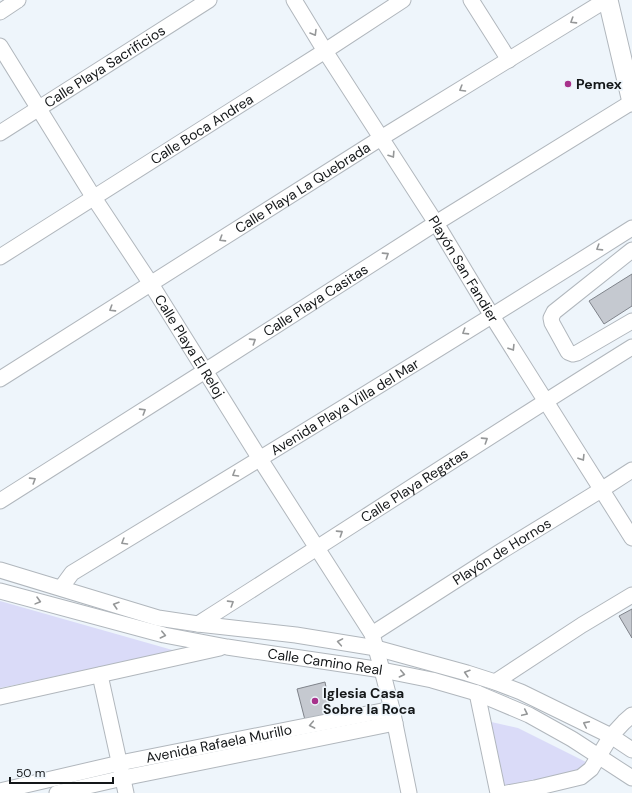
<svg xmlns="http://www.w3.org/2000/svg" width="632" height="793" font-family="'DM Sans',sans-serif">
  <rect width="100%" height="100%" fill="#eef5fb"/>
  <!-- green -->
  <path fill="#dadbf8" d="M0,601L176,651L0,688Z
    M487,721L518,728L588,763L578,772L501,790Z"/>
  <!-- building -->
  <path fill="#c5c9d0" stroke="#7f838a" d="M632,274V306L604,324L589,301Z
    M632,609V638L619,616Z
    M325,682L331,713L305,720L297,689Z"/>
  <g fill="none" stroke-linecap="round" stroke-linejoin="round">
    <!-- minor casing -->
    <g stroke="#b1b7bd" stroke-width="17">
      <g id="minor">
        <path id="s1" d="M294,0L325,51L436,223L492,316L632,538"/>
        <path d="M471,0L509,60"/>
        <path d="M0,12L18,0"/>
        <path id="s2" d="M0,46L94,198L151,284L260,459L372,634L382,670L392,709L409,793"/>
        <path id="s3" d="M0,133L209,0"/>
        <path d="M632,250L554,312L551,318L552,323L568,352L573,354L577,353L632,321"/>
        <path id="s4" d="M0,257L325,51L403,0"/>
        <path id="s5" d="M0,379L381,138L606,0"/>
        <path id="s6" d="M0,501L205,371L436,223L632,102"/>
        <path d="M0,570L158,618L198,624L296,635L376,648L467,673L495,682L521,692L611,736L632,750"/>
        <path id="s7" d="M61,588L72,573C260,459 447,345 632,228"/>
        <path id="s8" d="M0,591L164,635L227,647L382,670L432,680L477,693L529,715L572,739L632,778"/>
        <path id="s9" d="M198,624C343,532 486,438 632,347"/>
        <path id="s10" d="M372,634L500,552L601,490L632,470"/>
        <path d="M100,675L126,793"/>
        <path d="M495,682L582,625L632,595"/>
        <path d="M477,693L498,793"/>
        <path d="M0,697L220,648"/>
        <path id="s11" d="M0,791L120,763L392,709"/>
        <path d="M57,793L123,778L395,723"/>
        <path d="M507,793L535,788L581,777L591,769L611,736L624,722L632,715"/>
      </g>
    </g>
    <!-- major casing -->
    <g stroke="#b1b7bd" stroke-width="21">
      <path id="major" d="M608,0L632,102"/>
    </g>
    <!-- minor -->
    <use href="#minor" stroke="#fff" stroke-width="15"/>
    <!-- major -->
    <use href="#major" stroke="#fff" stroke-width="19"/>
  </g>
  <!-- one-way arrows -->
  <defs><path id="oneway-chevron" d="M-2-3.5L2.5 0L-2 3.5" fill="none" stroke-width="1.6" stroke-linecap="round" stroke-linejoin="round"/></defs>
  <g stroke="#959798">
    <use href="#oneway-chevron" transform="translate(573 21) rotate(148)"/>
    <use href="#oneway-chevron" transform="translate(314 33) rotate(59)"/>
    <use href="#oneway-chevron" transform="translate(462 89) rotate(149)"/>
    <use href="#oneway-chevron" transform="translate(392 155) rotate(57)"/>
    <use href="#oneway-chevron" transform="translate(222 239) rotate(148)"/>
    <use href="#oneway-chevron" transform="translate(599 248) rotate(148)"/>
    <use href="#oneway-chevron" transform="translate(386 255) rotate(-33)"/>
    <use href="#oneway-chevron" transform="translate(112 309) rotate(148)"/>
    <use href="#oneway-chevron" transform="translate(465 332) rotate(148)"/>
    <use href="#oneway-chevron" transform="translate(253 341) rotate(-33)"/>
    <use href="#oneway-chevron" transform="translate(512 348) rotate(58)"/>
    <use href="#oneway-chevron" transform="translate(143 411) rotate(-32)"/>
    <use href="#oneway-chevron" transform="translate(485 440) rotate(-33)"/>
    <use href="#oneway-chevron" transform="translate(582 458) rotate(58)"/>
    <use href="#oneway-chevron" transform="translate(235 474) rotate(149)"/>
    <use href="#oneway-chevron" transform="translate(33 480) rotate(-32)"/>
    <use href="#oneway-chevron" transform="translate(340 533) rotate(-33)"/>
    <use href="#oneway-chevron" transform="translate(124 542) rotate(149)"/>
    <use href="#oneway-chevron" transform="translate(38 601) rotate(15)"/>
    <use href="#oneway-chevron" transform="translate(231 603) rotate(-32)"/>
    <use href="#oneway-chevron" transform="translate(116 605) rotate(-163)"/>
    <use href="#oneway-chevron" transform="translate(163 635) rotate(13)"/>
    <use href="#oneway-chevron" transform="translate(340 642) rotate(-170)"/>
    <use href="#oneway-chevron" transform="translate(467 673) rotate(-163)"/>
    <use href="#oneway-chevron" transform="translate(402 674) rotate(12)"/>
    <use href="#oneway-chevron" transform="translate(525 713) rotate(25)"/>
    <use href="#oneway-chevron" transform="translate(586 724) rotate(-154)"/>
    <use href="#oneway-chevron" transform="translate(312 725) rotate(169)"/>
  </g>
  <!-- markers -->
  <g fill="#a7328b" stroke="#eef5fb" stroke-width="1.5">
    <circle cx="568" cy="84" r="4"/>
    <circle cx="315" cy="701" r="4"/>
  </g>
  <g text-anchor="middle" dominant-baseline="central" stroke-width="3.5" stroke-linejoin="round" paint-order="stroke">
    <!-- street labels -->
    <g font-size="14" fill="#141719" stroke="#eef5fb">
      <text stroke="none"><textPath href="#s3" startOffset="124">Calle Playa Sacrificios</textPath></text>
      <text stroke="none"><textPath href="#s4" startOffset="239">Calle Boca Andrea</textPath></text>
      <text stroke="none"><textPath href="#s5" startOffset="358">Calle Playa La Quebrada</textPath></text>
      <text stroke="none"><textPath href="#s1" startOffset="318">Playón San Fandier</textPath></text>
      <text stroke="none"><textPath href="#s6" startOffset="374">Calle Playa Casitas</textPath></text>
      <text stroke="none"><textPath href="#s2" startOffset="355">Calle Playa El Reloj</textPath></text>
      <text stroke="none"><textPath href="#s7" startOffset="338">Avenida Playa Villa del Mar</textPath></text>
      <text stroke="none"><textPath href="#s9" startOffset="257">Calle Playa Regatas</textPath></text>
      <text stroke="none"><textPath href="#s10" startOffset="154">Playón de Hornos</textPath></text>
      <text stroke="none"><textPath href="#s8" startOffset="333">Calle Camino Real</textPath></text>
      <text stroke="none"><textPath href="#s11" startOffset="224">Avenida Rafaela Murillo</textPath></text>
    </g>
    <!-- poi labels -->
    <g font-size="14" font-weight="bold" fill="#141719" stroke="#eef5fb" text-anchor="start">
      <text x="576" y="84">Pemex</text>
      <text x="323" y="693">Iglesia Casa<tspan x="323" dy="16">Sobre la Roca</tspan></text>
    </g>
  </g>
  <!-- scale -->
  <path d="M10 777v6h103v-6" fill="none" stroke="#141719" stroke-width="2"/>
  <text x="16" y="777" font-size="12" fill="#141719" stroke="#eef5fb" stroke-width="3" paint-order="stroke">50 m</text>
</svg>
